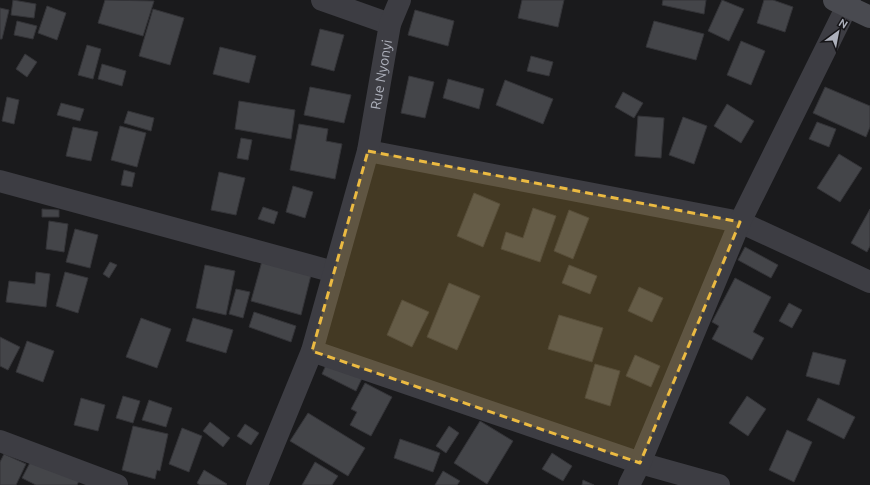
<svg xmlns="http://www.w3.org/2000/svg" width="870" height="485" font-family="Ubuntu,sans-serif">
  <rect width="100%" height="100%" fill="#1a1a1c"/>
  <!-- building -->
  <path fill="#444549" stroke="#343438" d="M13,0L36,4L34,18L11,15Z
    M105,0L154,1L143,36L98,23Z
    M522,0H564L558,27L518,18Z
    M663,0H706L704,14L662,5Z
    M722,0L744,9L729,41L708,31Z
    M764,0H773L793,7L785,32L757,23Z
    M47,6L66,13L57,40L38,33Z
    M0,8L9,10L2,39H0Z
    M153,9L184,18L170,65L139,56Z
    M415,10L454,21L448,46L408,35Z
    M17,21L37,26L33,39L14,35Z
    M654,21L704,34L696,60L646,47Z
    M320,29L344,35L334,71L311,65Z
    M741,41L765,51L751,85L727,75Z
    M87,45L101,49L93,79L78,75Z
    M220,47L256,56L249,83L213,74Z
    M25,54L37,62L27,77L16,69Z
    M531,56L553,62L549,76L527,71Z
    M102,64L126,71L122,86L98,79Z
    M409,76L434,82L425,118L401,113Z
    M448,79L484,89L479,109L443,98Z
    M505,80L553,99L543,124L496,105Z
    M310,87L351,95L344,123L304,115Z
    M825,87L870,106V127L866,137L813,113Z
    M623,92L643,103L634,118L615,107Z
    M7,97L19,100L14,124L2,121Z
    M239,101L295,110L291,139L235,129Z
    M61,103L84,109L80,121L57,115Z
    M727,104L754,121L741,143L714,126Z
    M128,111L154,118L151,131L124,123Z
    M638,116L664,118L661,158L635,156Z
    M683,117L707,126L694,164L669,155Z
    M817,122L836,129L829,147L809,139Z
    M299,124L328,129L326,141L342,144L335,179L290,170Z
    M120,126L146,133L137,167L111,160Z
    M73,127L98,132L91,161L66,156Z
    M241,138L252,140L248,160L237,158Z
    M839,154L862,168L840,202L817,188Z
    M124,170L135,173L132,187L121,185Z
    M219,172L245,178L236,215L211,210Z
    M293,186L313,192L305,218L286,212Z
    M474,193L500,204L483,247L457,236Z
    M263,207L278,212L274,224L258,219Z
    M533,208L556,216L540,262L501,249L506,232L523,238Z
    M42,209L59,210V217H42Z
    M870,209V246L867,252L851,243Z
    M569,210L589,218L573,259L554,251Z
    M49,221L68,224L64,252L46,249Z
    M75,229L98,235L90,268L66,262Z
    M745,247L778,265L771,278L738,260Z
    M262,261L311,275L301,315L251,301Z
    M110,262L117,265L109,278L103,274Z
    M205,265L235,271L226,315L196,308Z
    M569,265L597,276L590,294L562,283Z
    M36,272L50,274L46,307L6,302L9,281L35,284Z
    M65,272L88,278L78,313L56,306Z
    M735,278L771,297L753,332L764,338L752,360L712,339L719,326L712,322Z
    M449,283L480,296L457,350L427,337Z
    M639,287L663,298L652,322L628,311Z
    M236,289L250,292L243,318L229,314Z
    M402,300L429,312L412,347L387,335Z
    M789,303L802,310L792,328L779,321Z
    M254,312L296,326L291,342L249,327Z
    M559,315L603,328L592,362L548,349Z
    M141,318L171,329L157,368L126,357Z
    M193,318L233,330L226,353L186,341Z
    M0,337L20,347L8,370L0,366Z
    M27,341L54,351L43,382L16,372Z
    M813,352L846,360L839,385L806,376Z
    M635,355L660,366L651,387L626,376Z
    M329,358L364,374L356,391L322,374Z
    M595,364L620,371L610,406L585,398Z
    M365,383L392,397L371,436L350,425L357,412L351,409Z
    M123,396L140,401L133,423L116,418Z
    M747,396L766,409L748,436L729,423Z
    M81,398L105,405L98,431L74,425Z
    M818,398L855,417L844,439L807,420Z
    M149,400L172,408L166,427L142,420Z
    M308,413L365,448L348,476L290,441Z
    M480,421L513,441L487,484L454,463Z
    M210,422L230,438L223,447L203,431Z
    M245,424L259,433L251,445L237,436Z
    M133,426L168,434L160,471L157,470L155,479L122,470Z
    M449,426L459,433L446,453L436,446Z
    M182,428L202,436L189,472L169,464Z
    M787,430L812,442L794,482L769,470Z
    M400,439L440,453L433,472L394,458Z
    M552,453L572,466L563,481L542,469Z
    M4,454L26,464L16,485H0V462Z
    M34,455L80,479L77,485H36L22,478Z
    M315,462L338,476L332,485H302Z
    M204,470L227,484L226,485H200L197,483Z
    M443,471L460,481L457,485H435Z
    M583,480L594,485H582Z"/>
  <g fill="none" stroke-linecap="round" stroke-linejoin="round">
    <!-- street -->
    <g stroke="#3d3d43" stroke-width="22">
      <path d="M322,0L390,24"/>
      <path d="M368,151L740,222L870,282"/>
      <path d="M0,181L334,272"/>
      <path d="M312,351L640,463L719,485"/>
      <path d="M0,441L117,485"/>
      <path id="s1" d="M257,485L312,351L368,151L390,24L400,0"/>
      <path d="M629,485L640,463L740,222L850,0"/>
    </g>
    <!-- secondary -->
    <path stroke="#494a50" stroke-width="22" d="M834,0L870,17"/>
  </g>
  <!-- marked area -->
  <path fill="#ebba42" fill-opacity="0.2" stroke="#ebba42" stroke-width="3" stroke-dasharray="8 5" stroke-linejoin="round" d="M368,151L740,222L640,463L312,351Z"/>
  <g text-anchor="middle" dominant-baseline="central" stroke-width="3" stroke-linejoin="round" paint-order="stroke">
    <!-- street labels -->
    <g font-size="14" fill="#adb0bb" stroke="#151417">
      <text stroke="none"><textPath href="#s1" startOffset="430">Rue Nyonyi</textPath></text>
    </g>
  </g>
  <!-- north arrow -->
  <g transform="translate(838 32) rotate(32)" stroke="#151417" stroke-width="3" paint-order="stroke">
  <path d="M0-3L7 15L0 10L-7 15Z" fill="#adb0bb"/>
  <text y="-6" font-size="11" font-weight="bold" text-anchor="middle" fill="#adb0bb">N</text>
  </g>
</svg>
